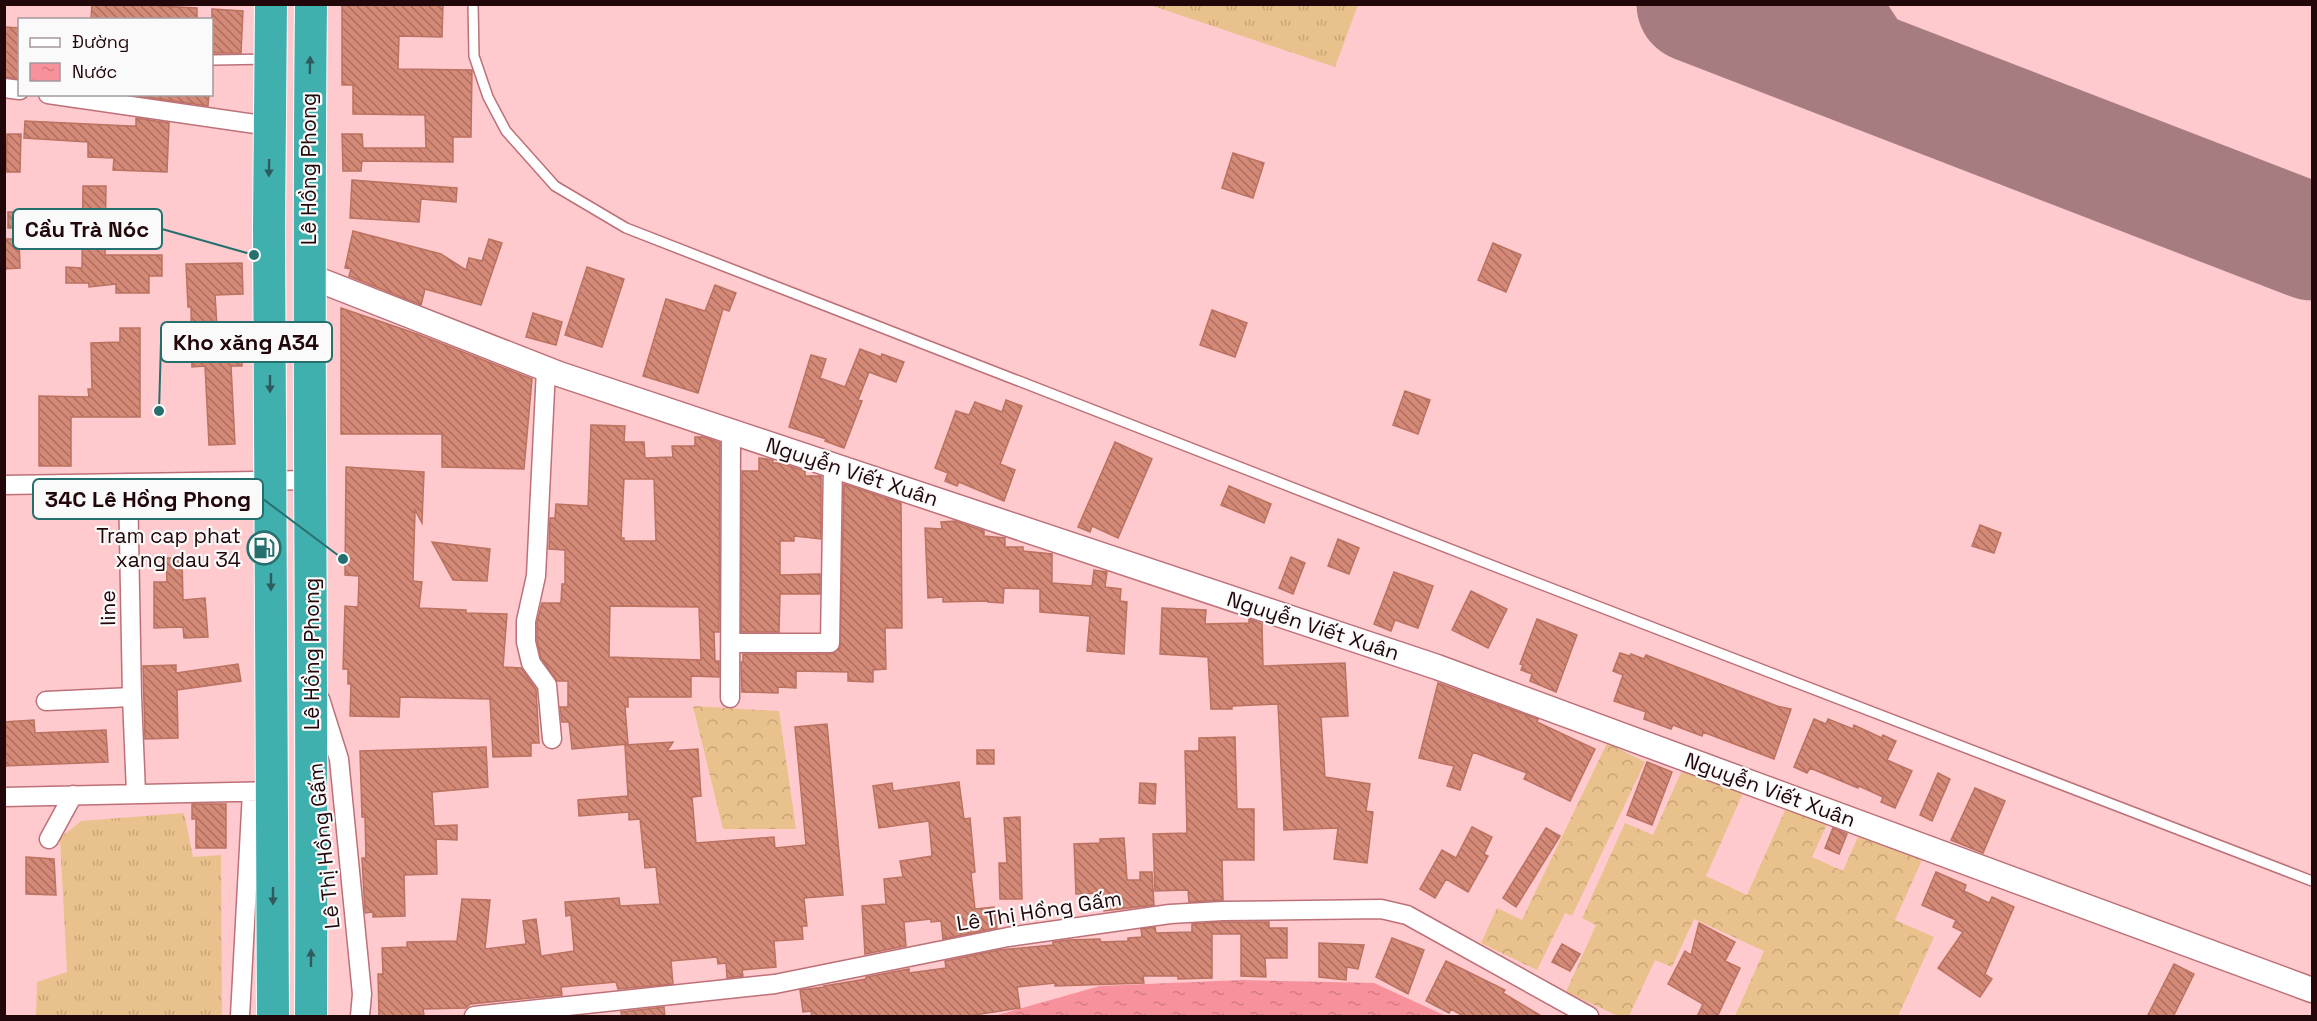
<svg xmlns="http://www.w3.org/2000/svg" width="2317" height="1021" font-family="'Space Grotesk',sans-serif">
  <style>
    .grass { fill: url(#grass-tufts) }
    .forest { fill: url(#forest-crowns) }
    .water { fill: url(#water-ripples) }
    .lines { fill: none; stroke-linecap: round; stroke-linejoin: round }
    .taxiway { stroke: #a67c80; stroke-width: 46 }
    .runway { stroke: #a67c80; stroke-width: 117 }
    .building { fill: url(#building-back-hatch); stroke: #bb7260; stroke-width: 1.5; fill-rule: evenodd }
    .service-casing { stroke: #bd7077; stroke-width: 12 }
    .minor-casing { stroke: #bd7077; stroke-width: 21 }
    .tertiary-casing { stroke: #bd7077; stroke-width: 27 }
    .trunk-casing { stroke: #fff; stroke-width: 34 }
    .service { stroke: #fff; stroke-width: 9 }
    .minor { stroke: #fff; stroke-width: 18 }
    .tertiary { stroke: #fff; stroke-width: 24 }
    .trunk { stroke: #40b0af; stroke-width: 32 }
    .oneway { fill: #305b5c }
    .labels { text-anchor: middle; stroke-width: 4.5; stroke-linejoin: round; paint-order: stroke }
    .street-label { font-size: 21px; fill: #21060a; stroke: #fafafa }
    .poi-label { font-size: 21px; fill: #21060a; stroke: #fafafa; text-anchor: end }
    .leader { fill: none; stroke: #25706f; stroke-width: 2 }
    .callout-dot { fill: #25706f; stroke: #fafafa; stroke-width: 2 }
    .callout { fill: #fafafa; stroke: #25706f; stroke-width: 2 }
    .callout-label { font-size: 22px; text-anchor: middle; font-weight: bold; fill: #21060a }
  </style>
  <defs>
    <pattern id="grass-tufts" width="24" height="20" patternUnits="userSpaceOnUse" patternTransform="scale(1.5)"><rect width="24" height="20" fill="#e9c18c"/><path d="M3 7l-1-3M5 7V3M7 7l1-3M15 17l-1-3M17 17v-4M19 17l1-3" fill="none" stroke="#c8a477"/></pattern>
    <pattern id="forest-crowns" width="20" height="18" patternUnits="userSpaceOnUse" patternTransform="scale(1.5)"><rect width="20" height="18" fill="#e9c18c"/><path d="M2 6a3 3 0 1 1 6 0M12 15a3 3 0 1 1 6 0" fill="none" stroke="#c8a477"/></pattern>
    <pattern id="water-ripples" width="26" height="14" patternUnits="userSpaceOnUse" patternTransform="scale(1.5)"><rect width="26" height="14" fill="#f7919b"/><path d="M2 4q2-2 4 0t4 0M15 11q2-2 4 0t4 0" fill="none" stroke="#d37c84"/></pattern>
    <pattern id="building-back-hatch" width="6" height="6" patternUnits="userSpaceOnUse" patternTransform="scale(1.5)"><rect width="6" height="6" fill="#d58977"/><path d="M-1 5l2 2M0 0l6 6M5-1l2 2" fill="none" stroke="#ac6e60"/></pattern>
  </defs>
  <rect width="100%" height="100%" fill="#fecace"/>
  <!-- grass -->
  <path class="grass" d="M1150 5 1358 4V5L1335 67Z
    M184 813 193 857 221 855 222 1016H36L37 982 67 972 60 838 81 821Z"/>
  <!-- forest -->
  <path class="forest" d="M693 706 779 711 796 829H723Z
    M1607 743 1645 762 1572 916 1565 913 1537 970 1481 943 1497 908 1522 920Z
    M1684 766 1743 793 1706 876 1747 895 1787 806 1827 824 1812 857 1843 871 1860 832 1922 860 1895 920 1934 937 1898 1016H1735L1764 951 1694 919 1672 967 1655 960 1629 1016H1618L1566 992 1596 925 1582 918 1625 823 1653 835Z"/>
  <!-- water -->
  <path class="water" d="M1242 980 1374 983 1446 1016H994L1100 986Z"/>
  <g class="lines">
    <!-- taxiway -->
    <path class="taxiway" d="M1860 4 1903 70 1923 87 1964 108"/>
    <!-- runway -->
    <path class="runway" d="M1695 4 2312 242"/>
  </g>
  <!-- building -->
  <path class="building" d="M92 4H159V6L197 8V20H91Z
    M342 4H443L442 37 399 36 398 69 472 70 471 137H453V162L362 161 361 171H343L342 134H362L363 148H426L425 115 353 114V85H342Z
    M212 9 243 11 241 53H212Z
    M4 27 20 28V79L4 77Z
    M138 94H209L208 106 138 96Z
    M136 118 169 123 167 172 113 170 114 158 88 157V142L24 138 25 121 130 126H136Z
    M7 134H21L20 172H6Z
    M1233 153 1264 163 1253 198 1222 188Z
    M352 180 457 188 456 202 421 199 419 222 350 218Z
    M83 186H106L105 255H162V276H149V293H116V284L89 287V283H66V267L82 268Z
    M8 212H21V228H8Z
    M353 231 441 254 466 270 469 258 482 261 489 239 502 243 481 305 425 289 421 305 349 276 351 269 345 268Z
    M4 239H19L20 268 4 269Z
    M1493 243 1521 255 1506 292 1478 280Z
    M242 263 243 294 215 295 217 326H241L242 366H231L235 444 209 445 205 366 192 367 191 307H188L186 264Z
    M587 267 624 279 602 347 565 335Z
    M715 285 736 293 729 311 723 309 698 393 643 376 666 299 705 311Z
    M341 308 417 334 532 379 524 469 442 467V434H341Z
    M1212 310 1247 323 1235 357 1200 345Z
    M533 313 562 322 556 345 526 337Z
    M120 328H140V417H71V466H39V396L89 397 88 389H92L91 343 120 342Z
    M860 349 881 357 882 354 904 362 896 382 869 372 858 400 862 401 844 448 825 441 826 439 789 427 811 355 826 359 820 378 845 387Z
    M1405 391 1430 400 1418 434 1393 425Z
    M1006 400 1022 406 1000 464 1015 470 1004 501 959 482 957 486 945 481 948 473 935 468 956 411 969 415 975 402 1002 412Z
    M591 425 625 426 624 442H644L645 458 673 457 672 446H695V437H704L720 443 719 632H714L715 661H719V677L691 676V697H628V707H625L628 744 572 749 569 722H562L560 707H568V681H557L541 658 537 641V622L542 603H561L562 584H565V550L549 549 550 518H555L556 504 588 506ZM624 479H654L656 541H624V538H621ZM610 606 699 607 701 660 609 657Z
    M1115 442 1152 459 1118 538 1092 526 1090 532 1078 527Z
    M759 458 767 459 773 460V463H780L805 471V476H821V539L794 536V541H780V575L820 574V594H780L779 632H741L742 471H759Z
    M346 467 424 472 422 523 415 510 413 581 422 582 419 608 466 610V613L507 614 503 667 521 668 536 689 539 743H531V756L493 757 490 699 400 697 399 717 350 716 351 684H348V669H343L345 606 358 607 359 576 345 575Z
    M844 484 901 503 902 628H885L886 669 873 670V682L848 681V672L796 671V688L778 687V693L742 692 741 662H743V654H830L840 648Z
    M1229 486 1271 504 1264 523 1221 505Z
    M955 521 984 531V536L1005 538V547H1023V551L1052 554V583L1092 586 1094 570 1107 572 1105 587 1121 589 1120 601 1127 602 1124 654 1087 651 1090 616 1040 612V589L1004 588 1003 603 988 602V601L943 602V597L928 598 925 528 942 529 941 522Z
    M1980 525 2001 533 1994 553 1972 546Z
    M1338 539 1359 548 1349 574 1328 566Z
    M432 542 490 549 487 581 453 580Z
    M1291 557 1305 563 1293 594 1279 588Z
    M166 558H182L183 600 205 598 208 637 184 638 183 627 154 628V582H167Z
    M1394 572 1433 586 1418 628 1395 620 1391 631 1374 624Z
    M1471 591 1507 609 1488 648 1452 630Z
    M1162 608 1206 610 1205 624 1249 623V619L1262 624 1263 666 1345 663 1348 716 1321 717 1325 777 1370 784 1366 811 1373 812 1367 863 1334 859 1338 828 1284 830 1278 704 1232 706V709H1211L1208 657 1160 654Z
    M1537 619 1577 635 1556 692 1530 681 1532 674 1521 670 1523 665 1520 664Z
    M1620 653 1630 656 1631 654 1644 659 1646 655 1777 706 1791 709 1774 759 1703 732 1702 736 1673 725 1671 729 1644 719 1646 712 1614 701 1623 675 1613 671Z
    M238 664 241 681 177 690 178 738 145 739 143 666 176 665V673Z
    M1438 683 1538 719 1537 722 1595 749 1570 801 1524 779 1527 773 1473 752 1460 790 1447 786 1454 766 1419 758Z
    M1814 719 1826 724 1828 719 1853 729 1854 725 1882 738 1883 735 1896 741 1887 760 1912 771 1895 808 1881 802 1883 797 1859 786 1858 788 1810 768 1807 773 1794 767Z
    M34 720 35 733 106 730 108 762 4 766V722Z
    M827 724 843 895 804 898 807 926H802L803 939 774 941 776 967 742 970 743 976 727 978 726 963 718 964 717 957 671 961 673 984 618 989 616 982 561 987 562 995 470 1004 466 1008 423 1009 424 1015 379 1017 378 974H383L382 948 407 947V942L457 941 462 899 490 900 485 949 526 944 523 921 536 919 541 956 574 951 571 915 566 916 565 902 619 898 620 906 660 904 656 867 645 868 640 819 629 820V812L579 816 578 800 628 796 625 745 673 742 667 751 698 749 701 796 692 797 696 843 774 837 775 848 806 845 795 727Z
    M1235 737 1237 809H1254V860H1222L1223 900 1189 902 1188 890 1155 891 1153 834 1187 833 1185 751H1199V738Z
    M486 747 488 787 432 792 434 826 457 825V840L436 839 437 874 404 875 405 916 373 917V912L365 913 362 858H366L365 817H362L360 751Z
    M977 750H994V764H977Z
    M1647 762 1672 772 1652 825 1627 815Z
    M1938 773 1950 779 1932 821 1920 815Z
    M959 782 964 819 970 818 975 872 971 873 975 909 994 907 997 928 943 939 941 921 931 922V919L904 922 906 946 865 954 862 906 886 904 884 879 903 877 900 861 932 856 929 821 879 828 873 786 892 783 893 791Z
    M1140 783 1156 784 1155 804 1139 803Z
    M1975 788 2005 801 1983 853 1951 840Z
    M192 804H226V848H196V819H192Z
    M1020 817 1022 899H1000L999 863H1007L1004 818Z
    M1472 827 1492 837 1484 854 1488 856 1468 892 1446 879 1435 898 1420 889 1442 850 1456 858Z
    M1546 828 1560 836 1516 907 1503 898Z
    M1833 828 1847 834 1839 854 1825 848Z
    M1124 838 1127 880H1140V872H1152L1154 905 1104 911 1103 893 1076 894 1074 844 1100 843V839Z
    M26 857 54 859 56 895 26 894Z
    M1936 872 1966 885 1964 891 1989 903 1992 897 2014 907 1985 974 1992 979 1980 997 1938 968 1963 932 1953 927 1956 920 1922 905Z
    M1223 922H1269V928H1287V958H1265L1266 977 1241 976V934H1212V978L1178 979V976H1143L1144 983 1055 986V983L1017 987 1020 1008 962 1017H812L811 1011 803 1012 800 990 825 987 824 986 866 979V977L909 969V973L946 968 945 961 999 950 1053 945V942L1068 940 1100 939 1101 942 1128 941V938L1142 937 1141 929 1155 927 1156 933 1192 932V924Z
    M1699 923 1735 942 1725 961 1740 968 1717 1017H1697L1703 1004 1668 984 1685 951 1691 955Z
    M1392 938 1424 950 1408 994 1376 977Z
    M1319 943 1364 945 1358 969 1347 967 1346 980 1319 977Z
    M1562 944 1580 954 1570 971 1552 962Z
    M1446 961 1505 990 1503 993 1543 1017H1465L1451 1009 1449 1013 1426 1001Z
    M2174 964 2194 974 2173 1017H2147Z
    M664 1007 665 1017H622L621 1012Z"/>
  <g class="lines">
    <!-- service casing -->
    <g class="service-casing">
      <path id="service" d="M473 4 474 56 488 97 506 131 555 186 626 228 1527 579 2312 881
        M212 60 265 59"/>
    </g>
    <!-- minor casing -->
    <g class="minor-casing">
      <path id="minor" d="M4 88 20 90
        M48 94 269 126
        M546 369 536 576 526 621V642L531 663 547 685 552 739
        M128 483 132 697
        M4 485 310 480
        M731 643H830L833 465
        M730 698 731 431
        M320 699 339 759 362 994 360 1016
        M46 701 132 697 136 793
        M4 797 273 791
        M49 839 73 795
        M240 1016 252 792
        M474 1016 775 984 1008 937 1170 914 1223 911 1381 909 1407 915 1589 1016"/>
    </g>
    <!-- tertiary casing -->
    <g class="tertiary-casing">
      <path id="tertiary" d="M309 276 559 374 1437 667 2312 990"/>
    </g>
    <!-- trunk casing -->
    <g class="trunk-casing">
      <path id="trunk" d="M271 4 269 226 273 1016
        M311 4C307 342 313 679 311 1016"/>
    </g>
    <!-- service -->
    <use href="#service" class="service"/>
    <!-- minor -->
    <use href="#minor" class="minor"/>
    <!-- tertiary -->
    <use href="#tertiary" class="tertiary"/>
    <!-- trunk -->
    <use href="#trunk" class="trunk"/>
  </g>
  <!-- one-way arrows -->
  <defs><path id="oneway-solid" d="M-6-.8H1V-3.2L6.5 0L1 3.2V.8H-6Z" transform="scale(1.5)"/></defs>
  <g class="oneway">
    <use href="#oneway-solid" transform="translate(310 65) rotate(-89)"/>
    <use href="#oneway-solid" transform="translate(269 168) rotate(91)"/>
    <use href="#oneway-solid" transform="translate(270 384) rotate(90)"/>
    <use href="#oneway-solid" transform="translate(271 582) rotate(90)"/>
    <use href="#oneway-solid" transform="translate(273 896) rotate(90)"/>
    <use href="#oneway-solid" transform="translate(311 958) rotate(-90)"/>
  </g>
  <!-- icons -->
  <defs>
    <g id="fuel-ring" transform="scale(1.725)"><circle r="9.5" fill="#fafafa" stroke="#25706f" stroke-width="1.5"/><path d="M-5.5-6h7V0h2V4h1.3V-2.5L3-4.5l.8-.8L6-3V5H2.5V1h-1V6h-7ZM-4.2-4.7v3.2H.2V-4.7Z" fill="#25706f"/></g>
  </defs>
  <g fill-rule="evenodd">
    <use href="#fuel-ring" x="264" y="548"/>
  </g>
  <g class="labels">
    <!-- street labels -->
    <g class="street-label">
      <text transform="translate(309 169) rotate(-90)" y="7">Lê Hồng Phong</text>
      <text transform="translate(852 472) rotate(18)" y="7">Nguyễn Viết Xuân</text>
      <text transform="translate(108 608) rotate(-91)" y="7">line</text>
      <text transform="translate(1313 626) rotate(18)" y="7">Nguyễn Viết Xuân</text>
      <text transform="translate(312 654) rotate(-90)" y="7">Lê Hồng Phong</text>
      <text transform="translate(1770 790) rotate(20)" y="7">Nguyễn Viết Xuân</text>
      <text transform="translate(324 846) rotate(-96)" y="7">Lê Thị Hồng Gấm</text>
      <text transform="translate(1039 911) rotate(-9)" y="7">Lê Thị Hồng Gấm</text>
    </g>
    <!-- poi labels -->
    <g class="poi-label">
      <text x="241" y="543">Tram cap phat<tspan x="241" dy="24">xang dau 34</tspan></text>
    </g>
  </g>
  <!-- callouts -->
  <path class="leader" d="M254 255L162 229M159 411L161 342M343 559L263 499"/>
  <g class="callout-dot">
    <circle cx="254" cy="255" r="6"/>
    <circle cx="159" cy="411" r="6"/>
    <circle cx="343" cy="559" r="6"/>
  </g>
  <g class="callout">
    <rect x="13" y="209" width="149" height="40" rx="6"/>
    <rect x="161" y="322" width="171" height="40" rx="6"/>
    <rect x="33" y="479" width="230" height="40" rx="6"/>
  </g>
  <g class="callout-label">
    <text x="87" y="237">Cầu Trà Nóc</text>
    <text x="246" y="350">Kho xăng A34</text>
    <text x="148" y="507">34C Lê Hồng Phong</text>
  </g>
  <!-- border -->
  <rect width="2317" height="1021" fill="none" stroke="#21060a" stroke-width="12"/>
  <!-- legend -->
  <rect x="18" y="18" width="195" height="78" fill="#fafafa" stroke="#a3989a" stroke-width="1.5"/>
  <rect x="30" y="38" width="30" height="9" fill="#ffffff" stroke="#a3989a" stroke-width="1.5"/>
  <text x="72" y="48" font-size="18" fill="#21060a">Đường</text>
  <rect x="30" y="63" width="30" height="18" fill="url(#water-ripples)" stroke="#a3989a" stroke-width="1.5"/>
  <text x="72" y="78" font-size="18" fill="#21060a">Nước</text>
</svg>
